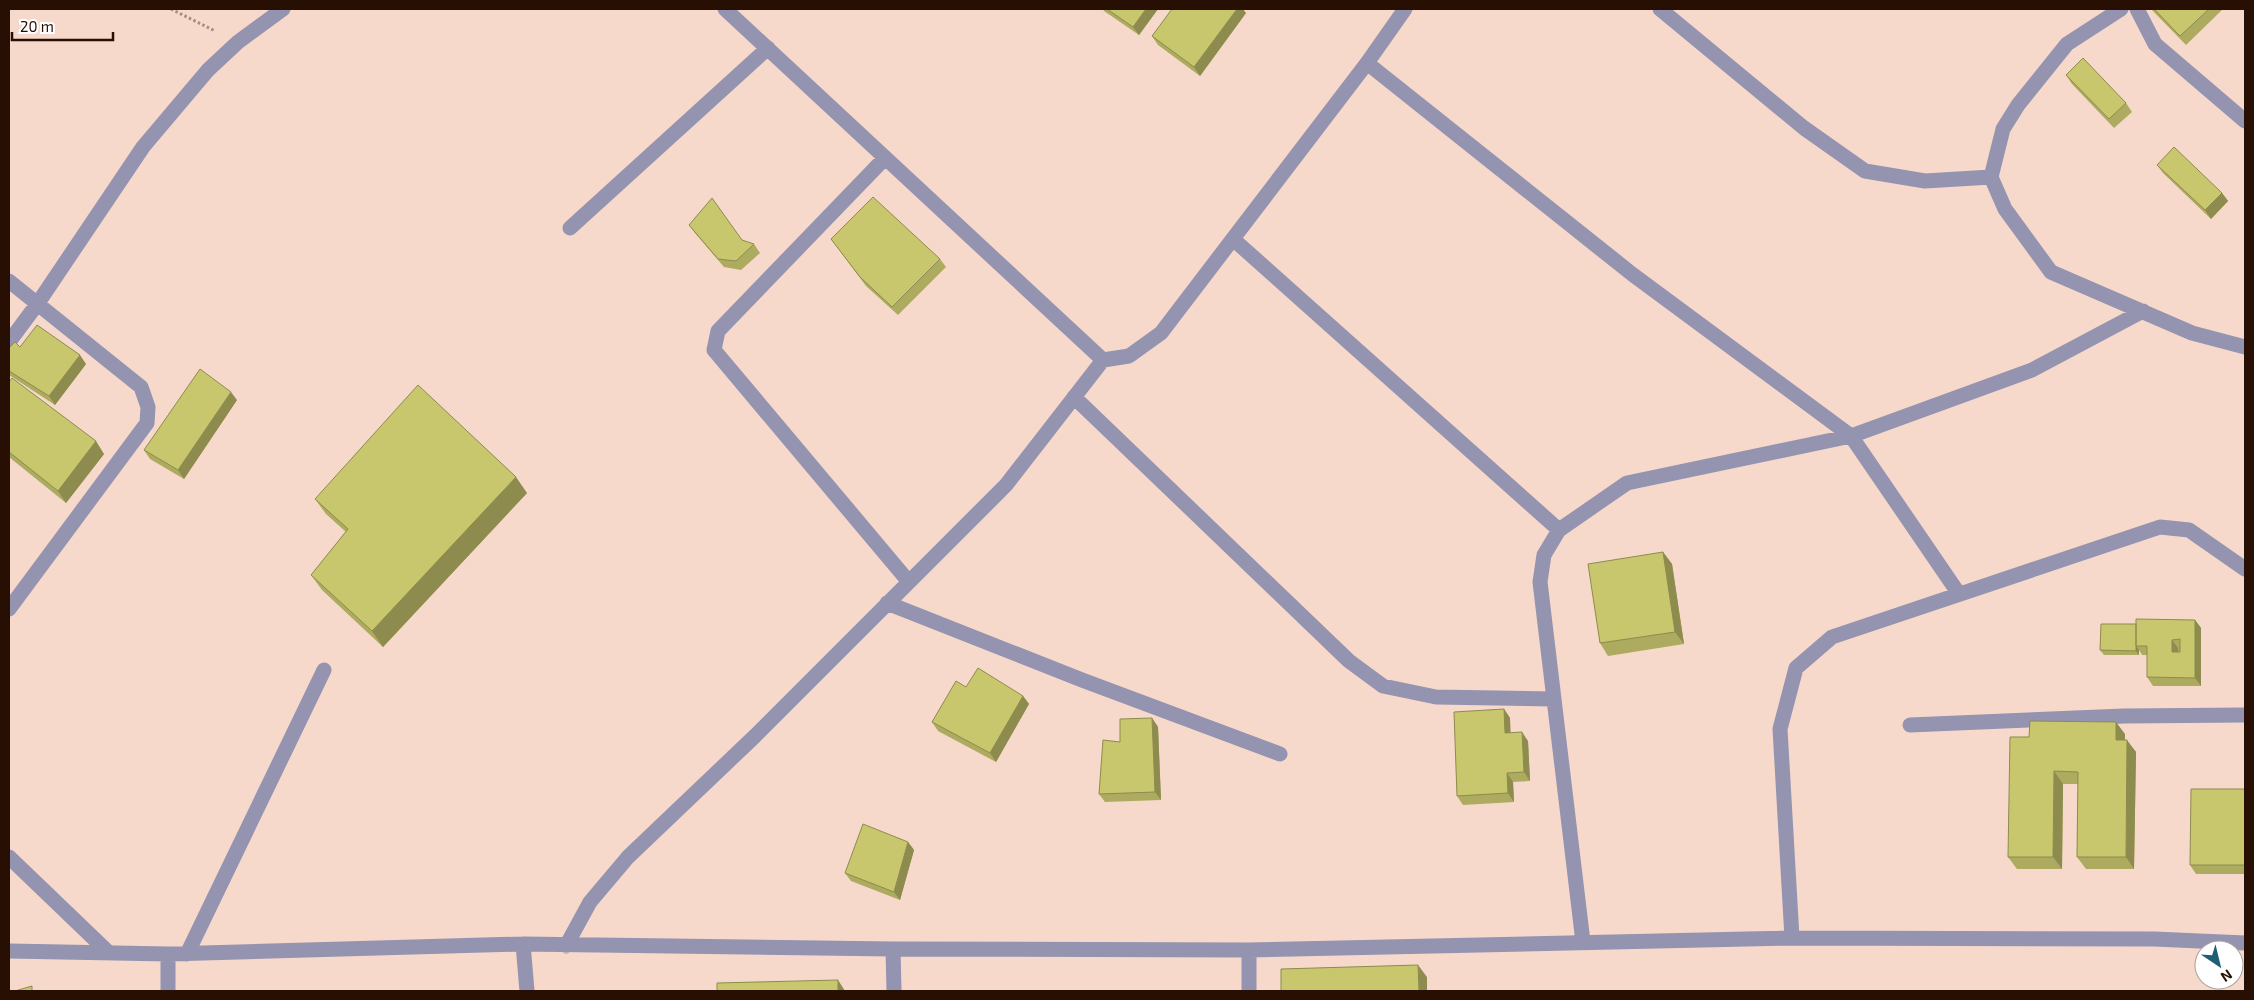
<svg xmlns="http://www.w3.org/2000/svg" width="2254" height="1000" font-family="'Exo 2',sans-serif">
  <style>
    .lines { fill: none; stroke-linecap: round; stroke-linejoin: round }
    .path { stroke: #a78c7f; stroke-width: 3; stroke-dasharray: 2.5 2.5; stroke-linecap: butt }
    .street { stroke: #9493b0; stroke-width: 15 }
    .wall { fill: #adab5f }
    .shaded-wall { fill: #8d8b4d }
    .building { fill: #c9c76e; stroke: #8d8b4d; fill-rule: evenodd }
  </style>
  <rect width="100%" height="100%" fill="#f6d9cb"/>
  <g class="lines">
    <!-- path -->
    <path class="path" d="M171 9 215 31"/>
    <!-- street -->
    <path class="street" d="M725 9 1103 360
      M1660 9 1804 128 1865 171 1925 181 1991 177
      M2121 9 2067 44 2018 105 2003 129 1991 177 2005 209 2051 272 2192 333 2245 347
      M2137 9 2155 44 2245 121
      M1367 63 1632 274 1851 436 1959 594
      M885 158 718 331 714 350 909 582
      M570 228 768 48
      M1233 239 1559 530
      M9 281 141 387 148 407 147 423 9 609
      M9 342 38 303 143 147 208 70 238 42 283 9
      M1074 397 1349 661 1383 686 1436 697 1554 699
      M887 603 1082 680 1280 754
      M1910 725 2124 716 2245 715
      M9 857 109 953
      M1792 938 1780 729 1796 668 1832 637 2160 527 2189 530 2245 569
      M1583 942 1540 582 1544 555 1559 530 1627 483 1851 436 2032 370 2143 311
      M523 944 527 991
      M566 946 590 902 628 857 755 736 1006 485 1103 360 1129 356 1161 333 1367 63 1405 9
      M893 949 894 991
      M1249 950V991
      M9 951 168 954 523 944 893 949 1249 950 1792 938 2154 939 2245 943
      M187 954 324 670
      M168 991V954"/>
  </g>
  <!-- wall -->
  <path class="wall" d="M1103 9H1158L1139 35 1104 11Z
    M2151 9H2223L2186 45Z
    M1246 13 1200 76 1158 45 1152 36Z
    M2066 75 2126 103 2132 112 2114 128 2072 84Z
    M2157 165 2222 193 2228 201 2211 219 2163 173Z
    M689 225 742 240 754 244 760 253 741 270 724 267 695 233Z
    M831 239 940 259 946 267 898 315 866 286Z
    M20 347 86 364 55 405 9 375V348Z
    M9 382 104 454 66 503 9 457Z
    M237 400 184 479 150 459 144 450Z
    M527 493 383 647 322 590 311 575 346 532 326 514 315 499Z
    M1663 552 1672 564 1684 644 1608 656 1600 643Z
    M2195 620 2201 628V686H2153L2147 677V655H2142L2139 650V655H2104L2100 650 2136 624Z
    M966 687 1023 696 1029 704 996 762 938 731 932 722Z
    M1504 709 1510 718V733L1528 741 1530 781 1513 782 1514 802 1463 805 1457 796Z
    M1152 718 1158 727 1161 800 1105 802 1099 794Z
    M2125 734V740L2136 752 2134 869H2086L2077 857 2078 784H2063L2062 869H2017L2008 857 2029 737Z
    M2245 789V874H2196L2190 865Z
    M908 842 914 850 900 900 851 881 845 873Z"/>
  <!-- shaded-wall -->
  <path class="shaded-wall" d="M1146 9H1158L1139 35 1133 27Z
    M1237 9H1243L1246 13 1200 76 1194 67Z
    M2222 193 2228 201 2211 219 2205 210Z
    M80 355 86 364 55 405 49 396Z
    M231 392 237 400 184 479 178 470Z
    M96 441 104 454 66 503 58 491Z
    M516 477 527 493 383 647 372 631Z
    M1663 552 1672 564 1684 644 1675 632Z
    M2195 620 2201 628V686L2195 678Z
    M2136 624V646L2139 650V655L2136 651Z
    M2172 640 2178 648V661L2172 652Z
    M1023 696 1029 704 996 762 990 753Z
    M1504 709 1510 718 1511 742 1505 733Z
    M1152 718 1158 727 1161 800 1155 792Z
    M2116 722 2125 734V752L2116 740Z
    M1522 732 1528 741 1530 781 1524 772Z
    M2127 740 2136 752 2134 869 2126 857Z
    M2054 771 2063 784 2062 869 2053 857Z
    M1507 773 1513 782 1514 802 1508 793Z
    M908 842 914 850 900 900 894 892Z
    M1418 965 1427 977V991H1419Z
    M838 980 845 991H838Z"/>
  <!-- building -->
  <path class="building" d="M1107 9H1146L1133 27Z
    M1172 9H1237L1194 67 1152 36Z
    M2154 9H2209L2180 36Z
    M2083 58 2126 103 2109 119 2066 75Z
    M2174 147 2222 193 2205 210 2157 165Z
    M873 197 940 259 892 307 860 277 831 239Z
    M712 198 742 240 754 244 736 261 718 259 689 225Z
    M37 325 80 355 49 396 9 371V348L15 342 20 347Z
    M200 369 231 392 178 470 144 450Z
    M12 378 96 441 58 491 9 452V382Z
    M418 385 516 477 372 631 311 575 348 529 315 499Z
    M1663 552 1675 632 1600 643 1588 564Z
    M2136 619 2195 620V678L2147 677V646H2136ZM2180 639V652H2172V640Z
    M2101 624H2136V651L2100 650Z
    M978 668 1023 696 990 753 932 722 956 681 966 687Z
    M1504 709 1505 733 1522 732 1524 772 1507 773 1508 793 1457 796 1454 712Z
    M1152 718 1155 792 1099 794 1103 740 1120 742V719Z
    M2030 721 2116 722V740H2127L2126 857H2077L2078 772 2054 771 2053 857H2008L2010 737H2029Z
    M2191 789H2245V865H2190Z
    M863 824 908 842 894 892 845 873Z
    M1418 965 1419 991H1281V969Z
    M838 980V991H717V983Z
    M32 986V991H15Z"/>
  <!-- border -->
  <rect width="2254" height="1000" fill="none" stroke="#270f03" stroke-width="20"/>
  <!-- north arrow -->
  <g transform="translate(2219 965) rotate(145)"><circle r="24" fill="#ffffff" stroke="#a99f9a"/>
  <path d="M0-4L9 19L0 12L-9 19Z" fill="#215e75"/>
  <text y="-8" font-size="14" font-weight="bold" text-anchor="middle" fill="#270f03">N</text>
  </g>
  <!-- scale -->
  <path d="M12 32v8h101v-8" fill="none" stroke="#270f03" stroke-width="2.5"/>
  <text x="20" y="32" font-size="15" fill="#270f03" stroke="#ffffff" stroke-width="4" paint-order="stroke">20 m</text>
</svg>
